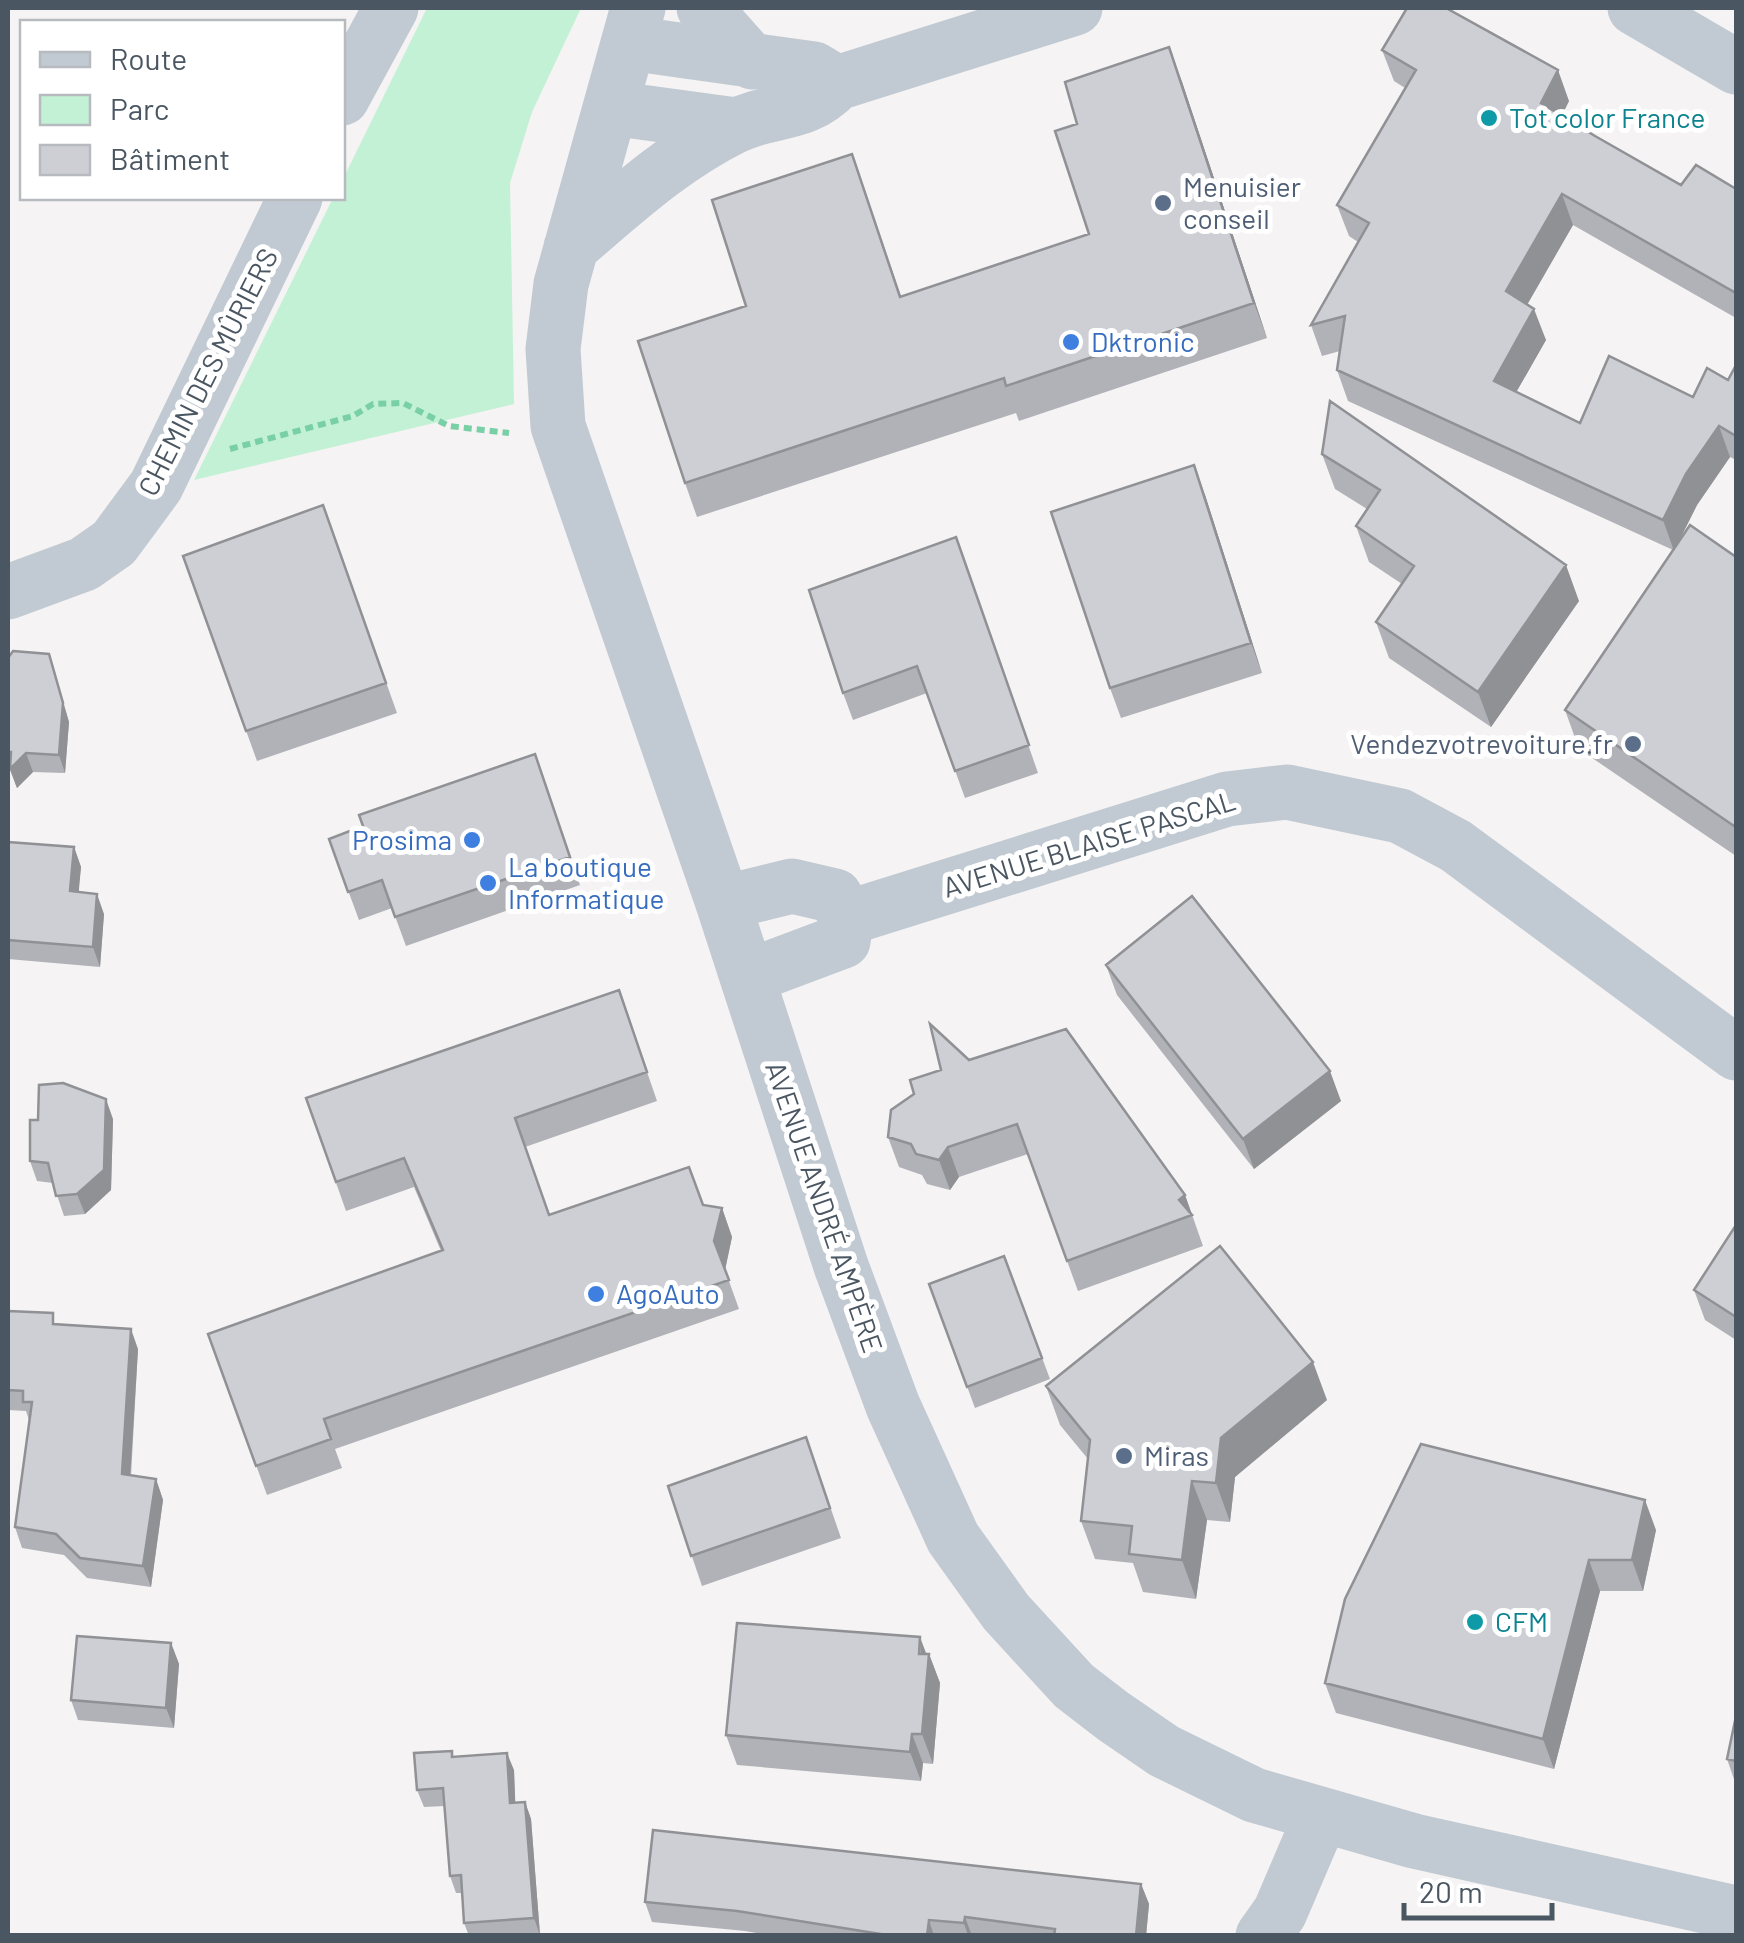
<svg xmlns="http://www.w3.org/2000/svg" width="1744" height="1943" font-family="Barlow,sans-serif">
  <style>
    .green { fill: #c3f1d5 }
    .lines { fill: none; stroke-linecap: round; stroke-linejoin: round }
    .path { stroke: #7ad0a6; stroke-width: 6; stroke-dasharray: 8 5; stroke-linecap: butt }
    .minor { stroke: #c1cad2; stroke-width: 55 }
    .wall { fill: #b0b2b7 }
    .shaded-wall { fill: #909195 }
    .building { fill: #cdcfd5; stroke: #909195; stroke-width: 2.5 }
    .culture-dot { fill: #0f9aa8; stroke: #fff; stroke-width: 4 }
    .service-dot { fill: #5c6f8a; stroke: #fff; stroke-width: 4 }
    .shop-dot { fill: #3f7fe0; stroke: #fff; stroke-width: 4 }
    .labels { text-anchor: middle; stroke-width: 10; stroke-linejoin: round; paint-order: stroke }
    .culture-label { font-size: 28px; fill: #0d838f; stroke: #fff; text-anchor: start }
    .service-label { font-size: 28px; fill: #4e5e75; stroke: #fff; text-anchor: start }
    .shop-label { font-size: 28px; fill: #366cbe; stroke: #fff; text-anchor: start }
    .street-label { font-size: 28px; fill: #4a5661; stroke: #fff }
  </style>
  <rect width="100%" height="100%" fill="#f5f3f3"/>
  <!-- green -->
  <path class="green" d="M427 8H581L532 112 510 183 514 404 194 480 333 198H342L343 179Z"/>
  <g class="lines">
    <!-- path -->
    <path class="path" d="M230 449 353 416 373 404 403 403 449 426 509 433"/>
    <!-- minor -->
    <path class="minor" d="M638 8 561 284 553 349 558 426 723 903 841 1266 893 1406 953 1538 1006 1612 1074 1686 1113 1716 1164 1751 1254 1795 1414 1841 1736 1913
      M704 8 752 62
      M1635 8 1736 67
      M629 43 814 69 837 83
      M342 98 391 8
      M611 108 736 125
      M571 247C623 203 672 157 733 127 773 107 802 119 837 83L1075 8
      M8 592 84 564 114 543 156 486 295 198
      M723 903 792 886 835 896 847 918 843 941 747 977
      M847 918 1227 799 1287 792 1400 816 1456 846 1736 1053
      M1263 1936 1280 1912 1321 1816"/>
  </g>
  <!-- wall -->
  <path class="wall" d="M1382 50 1569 101 1562 116 1681 185 1736 189V318L1573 225 1527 305 1546 340 1516 392 1580 423 1693 397 1728 380 1736 365V460L1730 457 1697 505 1678 543 1736 557V856L1579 749 1565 710 1673 550 1348 401 1337 370 1340 351 1322 356 1311 325 1358 242 1349 236 1337 205 1405 88 1394 81Z
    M1182 82 1267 338 1019 421 1016 413 697 517 685 483 746 306 864 188 901 296 1089 234 1077 124Z
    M1322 454 1579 601 1491 727 1389 658 1376 622 1402 584 1369 562 1356 526 1367 509 1335 489Z
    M1205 495 1262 673 1121 718 1110 688Z
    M323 505 397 713 257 761 183 556Z
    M956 537 1038 773 965 798 927 693 853 720 843 693Z
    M49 654 69 722 65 773 33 772 17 788 10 770H8V658Z
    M535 754 580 885 406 946 392 908 359 920 329 839 363 826Z
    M8 842 74 847 81 867 78 892 104 914 100 967 8 959Z
    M1106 965 1341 1101 1254 1169 1117 995Z
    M619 990 657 1101 525 1147 549 1215 703 1205 722 1208 732 1237 725 1270 739 1309 335 1449 342 1468 267 1495 208 1334 441 1251 414 1187 346 1211 306 1098Z
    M969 1060 1185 1195 1203 1246 1078 1291 1028 1154 959 1177 950 1190 927 1184 922 1175 899 1167 888 1137 914 1094Z
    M113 1119 111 1190 85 1214 64 1216 53 1183 37 1181 30 1161Z
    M1736 1225V1340L1705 1320 1694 1290Z
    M1004 1256 1050 1379 975 1408 929 1284Z
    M8 1311 57 1324 138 1349 131 1476 156 1479 163 1500 151 1587 87 1578 64 1555 22 1548 15 1527 29 1420 26 1411 8 1410Z
    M1046 1386 1327 1400 1235 1477 1230 1522 1207 1520 1196 1599 1143 1592 1133 1563 1095 1559 1081 1521 1088 1459 1060 1425Z
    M806 1437 841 1538 702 1586 668 1486Z
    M1656 1530 1643 1591H1600L1554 1769 1336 1713 1325 1683Z
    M171 1643 179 1664 174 1728 78 1720 71 1700Z
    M929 1654 940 1683 933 1764 923 1763 921 1781 737 1765 726 1735Z
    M1736 1716V1785L1727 1759Z
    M454 1757 514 1770 515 1803 525 1802 531 1819 540 1935 469 1936 464 1923 462 1893H456L450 1876 444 1806 424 1807 417 1790Z
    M1141 1884 1149 1904 1146 1936H774L745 1931 652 1922 645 1902Z"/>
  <!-- shaded-wall -->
  <path class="shaded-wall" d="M1169 47 1182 82 1267 338 1254 303Z
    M1558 70 1569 101 1552 134 1541 103Z
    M1562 194 1573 225 1517 322 1506 291Z
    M1534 309 1546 340 1505 412 1494 381Z
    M1719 426 1730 457 1697 505 1674 551 1663 520 1686 474Z
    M1194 465 1205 495 1262 673 1251 643Z
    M1566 565 1579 601 1491 727 1478 692Z
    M49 654 69 722 65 773 59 755Z
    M26 753 33 772 17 788 10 769Z
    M74 847 81 867 77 911 70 891Z
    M97 894 104 914 100 967 93 947Z
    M1330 1071 1341 1101 1254 1169 1243 1139Z
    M106 1099 113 1119 111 1190 85 1214 77 1194Z
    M948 1147 959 1177 950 1190 939 1160Z
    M1185 1195 1196 1226 1192 1215 1179 1200Z
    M722 1208 732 1237 725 1270 714 1241Z
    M131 1329 138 1349 129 1495 122 1474Z
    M1313 1362 1327 1400 1235 1477 1230 1522 1216 1483 1221 1438Z
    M156 1479 163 1500 151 1587 143 1566Z
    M1192 1481 1207 1520 1196 1599 1182 1560Z
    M1645 1500 1656 1530 1643 1591 1632 1560Z
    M1589 1560 1600 1591 1554 1769 1543 1739Z
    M920 1637 929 1661V1654L940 1683 933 1764 922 1734Z
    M171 1643 179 1664 174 1728 166 1708Z
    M912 1734 923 1763 921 1781 910 1752Z
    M507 1753 514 1770 516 1820 510 1803Z
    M525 1802 531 1819 540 1935 534 1918Z
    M1141 1884 1149 1904 1146 1936H1136Z
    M965 1917 972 1936H968L964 1923Z
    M929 1920 934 1936H927Z"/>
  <!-- building -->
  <path class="building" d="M1407 8H1446L1558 70 1541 103 1595 136 1681 185 1696 165 1736 189V293L1562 194 1506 291 1534 309 1494 381 1580 423 1609 356 1693 397 1707 368 1728 380 1736 365V436L1719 426 1686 474 1663 520 1337 370 1345 316 1311 325 1369 223 1337 205 1416 70 1382 50Z
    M1169 47 1254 303 1006 386 1004 378 685 483 638 341 746 306 712 200 852 154 900 297 1089 234 1055 131 1077 124 1065 82Z
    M1330 401 1566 565 1478 692 1376 622 1414 566 1356 526 1380 490 1322 454Z
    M1194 465 1251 643 1110 688 1051 512Z
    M323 505 386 683 246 731 183 556Z
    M1690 525 1736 557V822L1734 826 1565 710Z
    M956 537 1029 745 955 771 917 666 843 693 809 590Z
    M13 651 49 654 63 703 59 755 26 753 10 769 11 752H8V658Z
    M535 754 570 857 395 917 382 880 348 892 329 839 363 826 359 815Z
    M8 842 74 847 70 891 97 894 93 947 8 940Z
    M1192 896 1330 1071 1243 1139 1106 965Z
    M619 990 647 1072 515 1118 549 1215 689 1167 703 1205 722 1208 714 1241 729 1280 324 1419 331 1439 256 1466 208 1334 443 1250 404 1158 336 1182 306 1098Z
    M930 1024 969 1060 1066 1029 1185 1195 1179 1200 1192 1215 1067 1261 1017 1124 948 1147 939 1160 916 1154 911 1144 888 1137 891 1110 914 1094 910 1080 941 1070Z
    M63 1083 106 1099 104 1170 77 1194 56 1196 48 1163 30 1161V1120H38L39 1085Z
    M1736 1225V1317L1694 1290Z
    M1220 1246 1313 1362 1221 1438 1216 1483 1192 1481 1182 1560 1129 1554 1132 1526 1081 1521 1090 1440 1046 1386Z
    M1004 1256 1042 1358 967 1387 929 1284Z
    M8 1311 53 1313V1324L131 1329 122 1474 156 1479 143 1566 80 1558 56 1534 15 1527 32 1402H23V1391L8 1390Z
    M806 1437 830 1508 691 1556 668 1486Z
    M1421 1444 1645 1500 1632 1560H1589L1543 1739 1325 1683 1345 1599Z
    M737 1623 920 1637 919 1654H929L922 1734H912L910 1752 726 1735Z
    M77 1636 171 1643 166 1708 71 1700Z
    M1736 1716V1761L1727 1759Z
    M452 1751V1757L507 1753 510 1803 525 1802 534 1918 464 1923 461 1875 450 1876 443 1788 417 1790 414 1753Z
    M653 1830 1141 1884 1136 1936H1054L1055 1929 965 1917 964 1923 929 1920 927 1936H893L737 1911 645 1902Z"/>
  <!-- markers -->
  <g class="culture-dot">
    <circle cx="1489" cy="118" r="10"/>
    <circle cx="1475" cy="1622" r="10"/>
  </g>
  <g class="service-dot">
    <circle cx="1163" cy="203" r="10"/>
    <circle cx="1633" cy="744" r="10"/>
    <circle cx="1124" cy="1456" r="10"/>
  </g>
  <g class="shop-dot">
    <circle cx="1071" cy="342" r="10"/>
    <circle cx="472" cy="840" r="10"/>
    <circle cx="488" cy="883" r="10"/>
    <circle cx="596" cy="1294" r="10"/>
  </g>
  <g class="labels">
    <!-- culture labels -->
    <g class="culture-label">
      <text x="1509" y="128">Tot color France</text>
      <text x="1495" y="1632">CFM</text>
    </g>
    <!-- service labels -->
    <g class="service-label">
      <text x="1183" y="197">Menuisier<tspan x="1183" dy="32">conseil</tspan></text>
      <text x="1613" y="754" text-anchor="end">Vendezvotrevoiture.fr</text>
      <text x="1144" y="1466">Miras</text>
    </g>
    <!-- shop labels -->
    <g class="shop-label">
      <text x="1091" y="352">Dktronic</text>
      <text x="452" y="850" text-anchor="end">Prosima</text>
      <text x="508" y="877">La boutique<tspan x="508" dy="32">Informatique</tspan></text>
      <text x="616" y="1304">AgoAuto</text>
    </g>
    <!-- street labels -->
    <g class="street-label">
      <text transform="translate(208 372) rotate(-63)" y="10">CHEMIN DES MÛRIERS</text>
      <text transform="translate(1089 844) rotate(-17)" y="10">AVENUE BLAISE PASCAL</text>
      <text transform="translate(824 1207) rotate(71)" y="10">AVENUE ANDRÉ AMPÈRE</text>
    </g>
  </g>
  <!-- border -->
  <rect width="1744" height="1943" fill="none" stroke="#4a5661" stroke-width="20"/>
  <!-- legend -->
  <rect x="20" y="20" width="325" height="180" fill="#ffffff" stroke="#b7bbc0" stroke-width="2.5"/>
  <rect x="40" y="52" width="50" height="15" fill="#c1cad2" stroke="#b7bbc0" stroke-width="2.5"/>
  <text x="110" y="70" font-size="30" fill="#4a5661">Route</text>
  <rect x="40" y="95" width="50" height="30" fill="#c3f1d5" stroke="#b7bbc0" stroke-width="2.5"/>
  <text x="110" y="120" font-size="30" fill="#4a5661">Parc</text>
  <rect x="40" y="145" width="50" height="30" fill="#cdcfd5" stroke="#b7bbc0" stroke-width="2.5"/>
  <text x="110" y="170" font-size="30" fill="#4a5661">Bâtiment</text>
  <!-- scale -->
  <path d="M1404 1903v15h148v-15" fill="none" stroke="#4a5661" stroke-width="5"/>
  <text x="1419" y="1903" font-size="30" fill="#4a5661" stroke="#ffffff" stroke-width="8" paint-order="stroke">20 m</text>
</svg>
